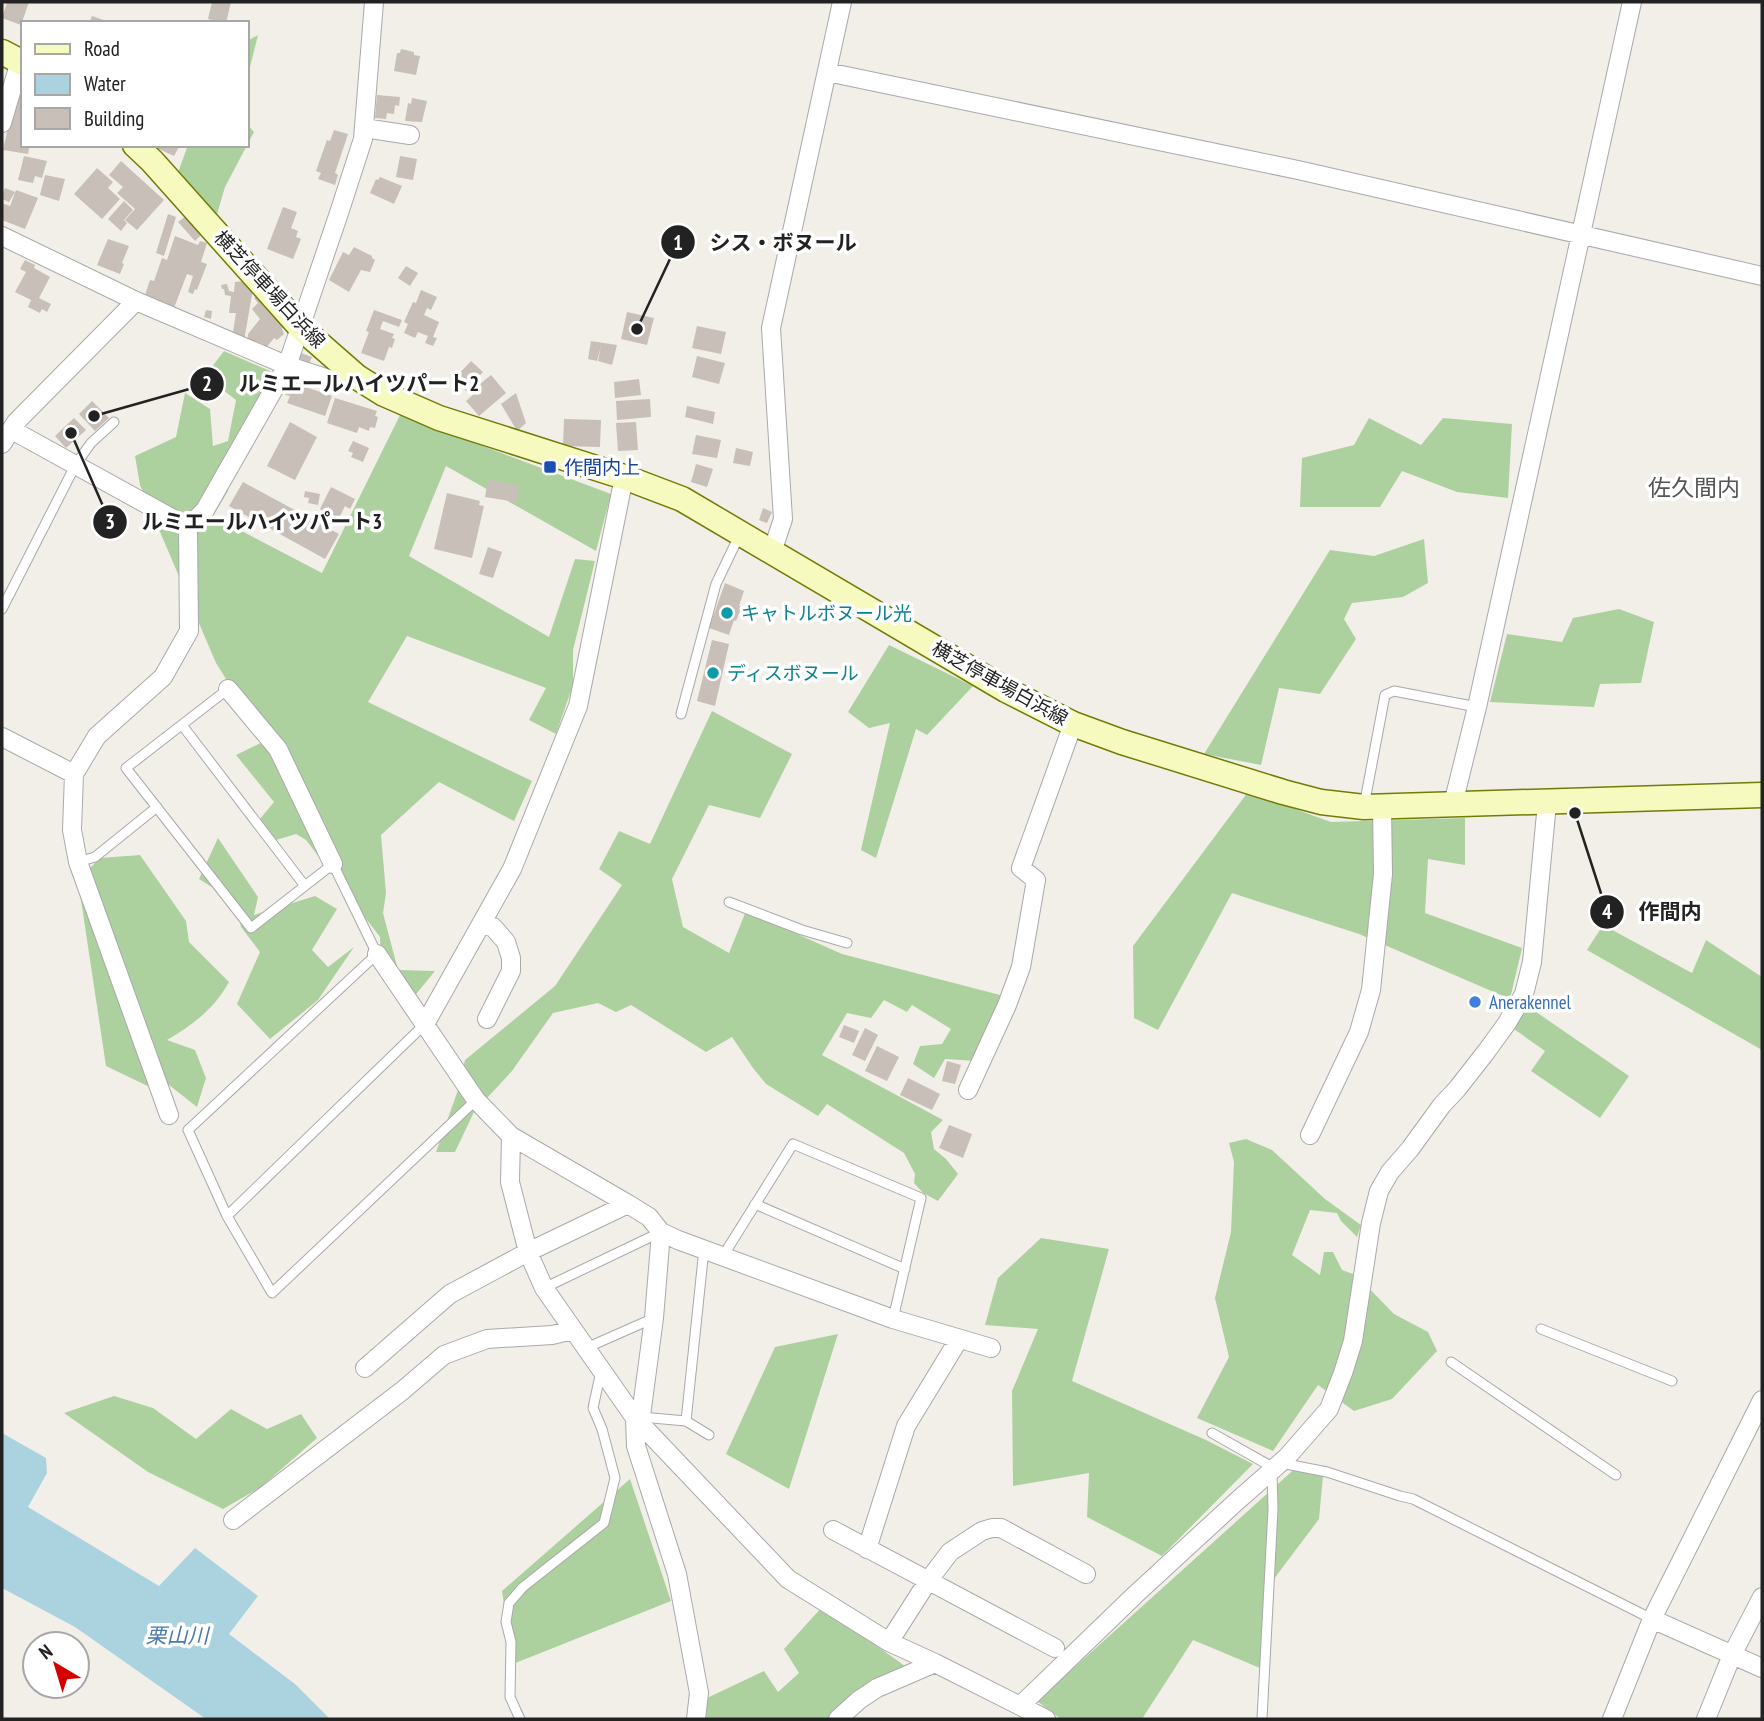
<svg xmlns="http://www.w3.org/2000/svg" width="1764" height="1721" font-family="'PT Sans Narrow','Noto Sans JP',sans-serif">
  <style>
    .forest { fill: #add19e }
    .water { fill: #aad3df }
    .building { fill: #c7bfb8 }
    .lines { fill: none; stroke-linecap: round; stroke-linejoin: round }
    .service-casing { stroke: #a9a9a9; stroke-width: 11 }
    .minor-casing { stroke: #a9a9a9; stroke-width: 20 }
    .secondary-casing { stroke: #707d05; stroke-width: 27 }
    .service { stroke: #fff; stroke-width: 9 }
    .minor { stroke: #fff; stroke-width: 18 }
    .secondary { stroke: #f7fabf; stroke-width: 24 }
    .transit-dot { fill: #1a4fb4; stroke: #fff; stroke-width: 2.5 }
    .culture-dot { fill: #0f9aa8; stroke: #fff; stroke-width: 2.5 }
    .shop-dot { fill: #3f7fe0; stroke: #fff; stroke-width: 2.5 }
    .labels { text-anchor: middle; stroke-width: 7; stroke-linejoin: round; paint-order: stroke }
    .street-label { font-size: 19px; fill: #222; stroke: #fff }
    .transit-label { font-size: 19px; fill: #164399; stroke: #fff; text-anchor: start }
    .culture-label { font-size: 19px; fill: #0d838f; stroke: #fff; text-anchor: start }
    .shop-label { font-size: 19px; fill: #366cbe; stroke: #fff; text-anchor: start }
    .water-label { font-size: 21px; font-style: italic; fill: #4a7aab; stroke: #fff }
    .quarter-label { font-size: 23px; fill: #555; stroke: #fff }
    .leader { fill: none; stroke: #222; stroke-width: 2.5 }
    .callout-dot { fill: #222; stroke: #fff; stroke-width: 2.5 }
    .mark-label { font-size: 21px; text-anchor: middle; font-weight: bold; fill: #fff }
    .callout-label { font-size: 21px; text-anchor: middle; font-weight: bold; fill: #222; stroke: #fff; stroke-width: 7; stroke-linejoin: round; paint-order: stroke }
  </style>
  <rect width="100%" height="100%" fill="#f2efe9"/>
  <!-- forest -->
  <path class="forest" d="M258 35 247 79V41Z
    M247 124 254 132 225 187 215 221 176 178 188 145H247Z
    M224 351 277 374 215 481 228 491 213 516 322 573 400 415 611 494 596 551 446 466 409 556 549 637 575 559 595 561 573 650V685L556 734 529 720 546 688 407 636 368 702 532 781 514 821 439 782 381 835 386 893 383 913 398 970 435 971 404 1009 381 977 380 937 306 840 296 834 276 840 259 820 274 802 236 755 265 741 216 663 140 485 135 456 176 437 185 393 210 409 213 446 228 441 236 400 205 376Z
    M1369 418 1421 445 1443 418 1512 424 1508 498 1457 492 1402 471 1380 507H1300L1302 458 1354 445Z
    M1424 539 1428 583 1403 597 1352 603 1344 619 1356 639 1320 694 1279 688 1261 765 1204 754 1330 550 1374 556Z
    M1619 609 1654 622 1641 683 1600 684 1594 707 1490 702 1507 634 1562 642 1573 618Z
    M889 645 973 686 927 735 916 729 876 858 861 850 890 723 869 728 848 712Z
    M712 711 792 754 760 818 709 805 672 879 683 927 729 953 746 911 842 954 1004 996 977 1061 945 1059 934 1078 913 1064 920 1046 942 1044 951 1029 912 1005 907 1012 884 1000 871 1018 847 1013 822 1055 943 1120 931 1132 934 1149 946 1159 958 1174 938 1201 923 1193 914 1183 915 1174 904 1153 827 1104 818 1116 766 1084 753 1068 732 1037 706 1052 631 1005 616 1012 598 1003 553 1013 512 1071 474 1112 455 1152H436L458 1090 465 1060 555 986 622 885 599 869 619 831 650 844Z
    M1248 792 1331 822 1465 818V865L1428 859 1425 913 1522 948 1510 999 1359 934 1232 893 1158 1030 1134 1018 1133 946Z
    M218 838 258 897 254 915 315 896 337 909 312 950 328 967 354 947 318 1000 270 1039 237 1004 260 952 241 927 236 902 199 879Z
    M140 855 186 921 189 942 229 982C214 1009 194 1024 167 1040L195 1050 206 1078 197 1107 169 1085 158 1091 106 1066 78 880 100 858Z
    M1603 925 1692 973 1706 940 1762 977V1050L1587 950Z
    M1526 1005 1629 1076 1600 1118 1531 1071 1545 1051 1511 1027Z
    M1246 1139 1272 1150 1325 1199 1361 1225 1357 1237 1341 1221 1337 1213 1310 1210 1292 1255 1320 1275 1324 1252H1333L1342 1270 1356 1275 1394 1314 1428 1332 1437 1351 1392 1399 1354 1411 1318 1385 1273 1451 1197 1418 1229 1357 1215 1298 1231 1232 1234 1162 1229 1143Z
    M1041 1238 1109 1249 1072 1381 1206 1440 1253 1464 1162 1556 1087 1517 1089 1473 1013 1486 1012 1391 1038 1329 985 1325 998 1278Z
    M838 1334 789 1489 726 1454 775 1347Z
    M114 1396 153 1408 196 1439 231 1409 267 1429 301 1414 317 1438 261 1487 223 1509 148 1472 64 1413Z
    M1299 1465 1323 1476 1319 1519 1268 1587 1260 1668 1193 1640 1142 1719H1061L1037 1701Z
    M630 1479 671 1601 513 1664 502 1591Z
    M822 1607 905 1666 830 1719H706L707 1698 764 1671 778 1692 799 1673 784 1649Z"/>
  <!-- water -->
  <path class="water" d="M2 1433 46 1458 47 1473 28 1507 159 1586 195 1548 258 1596 229 1634 295 1684 330 1719H206L75 1627 2 1588Z"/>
  <!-- building -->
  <path class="building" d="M7 2H29L21 25 2 18Z
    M212 2H231L226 23 208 19Z
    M92 16 109 22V23H89Z
    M401 49 414 52V55L420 56 416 75 394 71 397 53H400Z
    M377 95 400 97 399 106 395 105 394 114 387 113 386 119 375 118Z
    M15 97 23 98V145H30L28 154 3 150Z
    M412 98 427 101 422 122 405 121 408 103 411 104Z
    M334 130 348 134 335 173 338 175 335 185 318 179 321 173 316 171 327 140 330 141Z
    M150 145H180L174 156Z
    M24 156 47 161 42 178 35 176 33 183 18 180Z
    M400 156 417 159 413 180 396 177Z
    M121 161 164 200 137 230 125 220 135 209 117 193 123 187 109 175Z
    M97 168 113 182 108 188 120 199 102 219 74 194Z
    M45 175 65 179 59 201 40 195Z
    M380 177 402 186 394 204 370 193 376 179 378 180Z
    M5 188 15 192 9 202 2 199V195Z
    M16 190 38 198 25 229 2 220V203L10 206Z
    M124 201 133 210 124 220 127 223 121 231 108 219Z
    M283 207 297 212 291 228 298 231 296 237 301 239 293 259 267 249Z
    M168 214 176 217 164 256 156 253Z
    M186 216 202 234 195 241 178 222Z
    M175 236 198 245 200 241 207 243 201 262 207 264 197 290 195 289 193 294 188 292 193 276 187 274 174 308 144 298 150 280 154 281 162 258 167 260Z
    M108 239 129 246 122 263 124 264 120 274 97 265Z
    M354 247 372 256V258L375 260 370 272 361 270 349 292 329 280 343 252 349 255Z
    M25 260 35 265 34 268 50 277 39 298 51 304 47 312 42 309 40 313 28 307 31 300 15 292 26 272 20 269Z
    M406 266 418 273 410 286 398 278Z
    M245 281 253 289 244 341 232 338 236 313H229L231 296 225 295 224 289H222L221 285 227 284 229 291 234 292 235 282Z
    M421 290 437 297 431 310 427 308 424 315 439 322 433 337 437 338 433 346 425 343 428 336 418 332 415 338 404 333 408 324 404 322 413 302 416 303Z
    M259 294 286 323 282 329 284 334 277 340 274 338 267 347 261 343 258 348 247 344 248 334 260 319 252 309 258 303 254 298Z
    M206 310 212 311 211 319 204 317Z
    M374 310 402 320 399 327 383 321 380 329 394 334 392 338 395 339 392 348 389 347 384 361 361 353 369 332 366 331Z
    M627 312 654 318 647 345 621 339Z
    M697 326 726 332 721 354 692 348Z
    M591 341 617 345 612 365 598 361 601 346 597 361 588 359Z
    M301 353 312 357 309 364 299 360Z
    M697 356 725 363 719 384 692 377Z
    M471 361 483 372 466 391 454 379Z
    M491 375 506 393 479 416 466 401 482 387 480 384Z
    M639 379 641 395 615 398 614 382Z
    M294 383 332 396 325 416 287 403 290 396 285 395 289 386 293 387Z
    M516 393 526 423 517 431 501 404Z
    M335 398 377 411 375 416 378 417 375 428 370 427 369 431 359 427 357 433 327 423Z
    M650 399 651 417 617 420 616 401Z
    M92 401 109 418 95 431 79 414Z
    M687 406 715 412 713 424 685 417Z
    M74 418 86 430 66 448 55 436Z
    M564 419 601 420 600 447 563 446Z
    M290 422 317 437 295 480 267 466Z
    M636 422 638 450 618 451 616 423Z
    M696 435 721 440 717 458 692 454Z
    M353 441 369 448 363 462 351 457 353 453 348 451Z
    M736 448 753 452 750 466 733 463Z
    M696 464 713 469 707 487 691 482Z
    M488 480 519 485 517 502 485 497Z
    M243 482 339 534 325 559 229 506Z
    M331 487 355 499 350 509 345 506 338 520 320 509Z
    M305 491 320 494 318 505 308 503 309 498 304 497Z
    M447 493 480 501 479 505 484 506 472 558 434 549Z
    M763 508 772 512 767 523 759 520Z
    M488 547 502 552 493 578 479 574Z
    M725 583 744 591 739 606H742L736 621 734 620 729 635 709 628Z
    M712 640 729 644 715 706 697 701Z
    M844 1025 859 1031 854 1043 839 1037Z
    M865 1028 878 1035 865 1061 852 1055Z
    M877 1046 899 1057 887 1081 865 1071Z
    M947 1061 961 1065 955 1084 942 1081Z
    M908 1078 940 1094 932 1110 900 1095Z
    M949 1125 972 1134 963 1158 939 1148Z"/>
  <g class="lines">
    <!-- service casing -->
    <g class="service-casing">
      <path id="service" d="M2 609 76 464 91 443 114 422
        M228 689 126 768 251 928 333 864 377 954 188 1130 227 1216 272 1293 476 1100
        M681 714 716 584 739 536
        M182 725 305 886
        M1364 806 1385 695 1394 691 1477 707
        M78 862 95 857 157 807
        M729 902 802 930 847 943
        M755 1204 905 1269
        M227 1216 425 1024
        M723 1256 793 1144 921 1198 893 1319
        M544 1288 661 1232
        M1541 1329 1672 1381
        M586 1348 654 1318
        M1451 1362 1616 1475
        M641 1417 686 1421 709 1435
        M686 1421 704 1249
        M1212 1433 1274 1468
        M1281 1463 1327 1472 1400 1496 1413 1499 1652 1619
        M520 1719 510 1697 511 1642 506 1622 509 1603 523 1587 604 1523 615 1478 602 1429 593 1408 601 1371
        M1262 1719 1273 1509 1272 1473"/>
    </g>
    <!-- minor casing -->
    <g class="minor-casing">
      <path id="minor" d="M827 72 1298 170 1762 276
        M2 123 20 61
        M364 128 410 135
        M2 236 136 301 286 365 332 380 346 381 357 377
        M12 430 188 527 189 631 163 677 97 736 74 774 72 830 78 862 169 1115
        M2 444 16 422 136 301
        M188 527 205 510 287 366 339 213 363 139 374 2
        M772 552 783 519 771 328 842 2
        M228 689 278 749 333 864
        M2 737 74 774
        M1453 804 1477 707 1632 2
        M482 923 493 927 506 942 511 958V971L487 1019
        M377 954 476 1100 511 1136 628 1204 649 1217 661 1232 678 1240 893 1319 991 1348
        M425 1024 512 869 578 706 624 477
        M968 1090 1007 1005 1021 967 1036 880 1021 868 1073 724
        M1310 1135 1359 1032 1371 990 1383 874 1382 807
        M511 1136 510 1182 528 1252 544 1288 635 1418 788 1579 889 1642 935 1663 1046 1719
        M365 1368 450 1294 528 1252 628 1204
        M635 1418 636 1446 677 1574 699 1693 696 1719
        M640 1423 654 1318 661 1232
        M233 1520 402 1391 444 1355 487 1339 552 1335 573 1330
        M833 1530 1055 1648
        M867 1549 906 1426 959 1339
        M1652 1619 1762 1668
        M889 1642 928 1581 950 1552 982 1531 992 1528H1001L1086 1574
        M1021 1705 1136 1594 1237 1501 1287 1457 1329 1409 1343 1373 1353 1341 1371 1223 1379 1191 1390 1172 1410 1149 1442 1105 1457 1089 1486 1052 1507 1023 1524 994 1532 962 1547 803
        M838 1719 859 1700 877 1688 935 1663
        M1612 1719 1652 1619 1762 1400
        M1706 1719 1732 1655 1762 1597"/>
    </g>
    <!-- secondary casing -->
    <g class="secondary-casing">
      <path id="secondary" d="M2 52 23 63
        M135 145 152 161 301 328 357 377 384 394 439 418 624 477 682 499 1006 690 1073 724 1122 742 1283 792 1321 802 1364 807 1762 795"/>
    </g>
    <!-- service -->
    <use href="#service" class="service"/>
    <!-- minor -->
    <use href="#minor" class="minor"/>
    <!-- secondary -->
    <use href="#secondary" class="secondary"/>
  </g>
  <!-- markers -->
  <rect class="transit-dot" x="543" y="460" width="14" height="14" rx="3.5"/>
  <g class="culture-dot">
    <circle cx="727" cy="613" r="7"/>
    <circle cx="713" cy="673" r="7"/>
  </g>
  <circle class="shop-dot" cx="1475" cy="1002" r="7"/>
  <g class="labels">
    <!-- street labels -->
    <g class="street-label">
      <text transform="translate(270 289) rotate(47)" y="7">横芝停車場白浜線</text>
      <text transform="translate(1000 683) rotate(29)" y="7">横芝停車場白浜線</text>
    </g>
    <!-- transit labels -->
    <g class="transit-label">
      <text x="564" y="474">作間内上</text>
    </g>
    <!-- culture labels -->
    <g class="culture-label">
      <text x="741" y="620">キャトルボヌール光</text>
      <text x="727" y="680">ディスボヌール</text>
    </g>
    <!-- shop labels -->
    <g class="shop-label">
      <text x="1489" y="1009">Anerakennel</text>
    </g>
    <!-- water labels -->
    <g class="water-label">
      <text x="177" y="1643">栗山川</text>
    </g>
    <!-- quarter labels -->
    <g class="quarter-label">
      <text x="1694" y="496">佐久間内</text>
    </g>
  </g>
  <!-- callouts -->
  <path class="leader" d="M637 329L678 242M94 416L207 384M71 433L110 522M1575 813L1607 912"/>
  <g class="callout-dot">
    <circle cx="637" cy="329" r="7"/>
    <circle cx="94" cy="416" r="7"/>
    <circle cx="71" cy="433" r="7"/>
    <circle cx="1575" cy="813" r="7"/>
    <circle cx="678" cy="242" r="18"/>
    <circle cx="207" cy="384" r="18"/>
    <circle cx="110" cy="522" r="18"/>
    <circle cx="1607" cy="912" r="18"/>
  </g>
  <g class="mark-label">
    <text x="678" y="250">1</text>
    <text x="207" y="391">2</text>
    <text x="110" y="529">3</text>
    <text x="1607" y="919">4</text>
  </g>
  <g class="callout-label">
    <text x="783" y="250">シス・ボヌール</text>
    <text x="359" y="391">ルミエールハイツパート2</text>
    <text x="262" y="529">ルミエールハイツパート3</text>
    <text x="1670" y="919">作間内</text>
  </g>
  <!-- border -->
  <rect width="1764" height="1721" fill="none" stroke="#222222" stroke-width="7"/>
  <!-- legend -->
  <rect x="21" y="21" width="228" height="126" fill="#ffffff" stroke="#a7a7a7" stroke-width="2"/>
  <rect x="35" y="44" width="35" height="10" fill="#f7fabf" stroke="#a7a7a7" stroke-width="2"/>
  <text x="84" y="56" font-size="21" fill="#222222">Road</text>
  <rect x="35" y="74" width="35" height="21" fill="#aad3df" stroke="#a7a7a7" stroke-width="2"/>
  <text x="84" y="91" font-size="21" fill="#222222">Water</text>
  <rect x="35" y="108" width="35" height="21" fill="#c7bfb8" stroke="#a7a7a7" stroke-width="2"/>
  <text x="84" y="126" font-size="21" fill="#222222">Building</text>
  <!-- north arrow -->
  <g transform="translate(56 1665) rotate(322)"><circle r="33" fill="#ffffff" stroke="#a7a7a7" stroke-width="2"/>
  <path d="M0-5L12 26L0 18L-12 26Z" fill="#d40000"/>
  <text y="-10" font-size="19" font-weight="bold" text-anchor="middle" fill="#222222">N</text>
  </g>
</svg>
